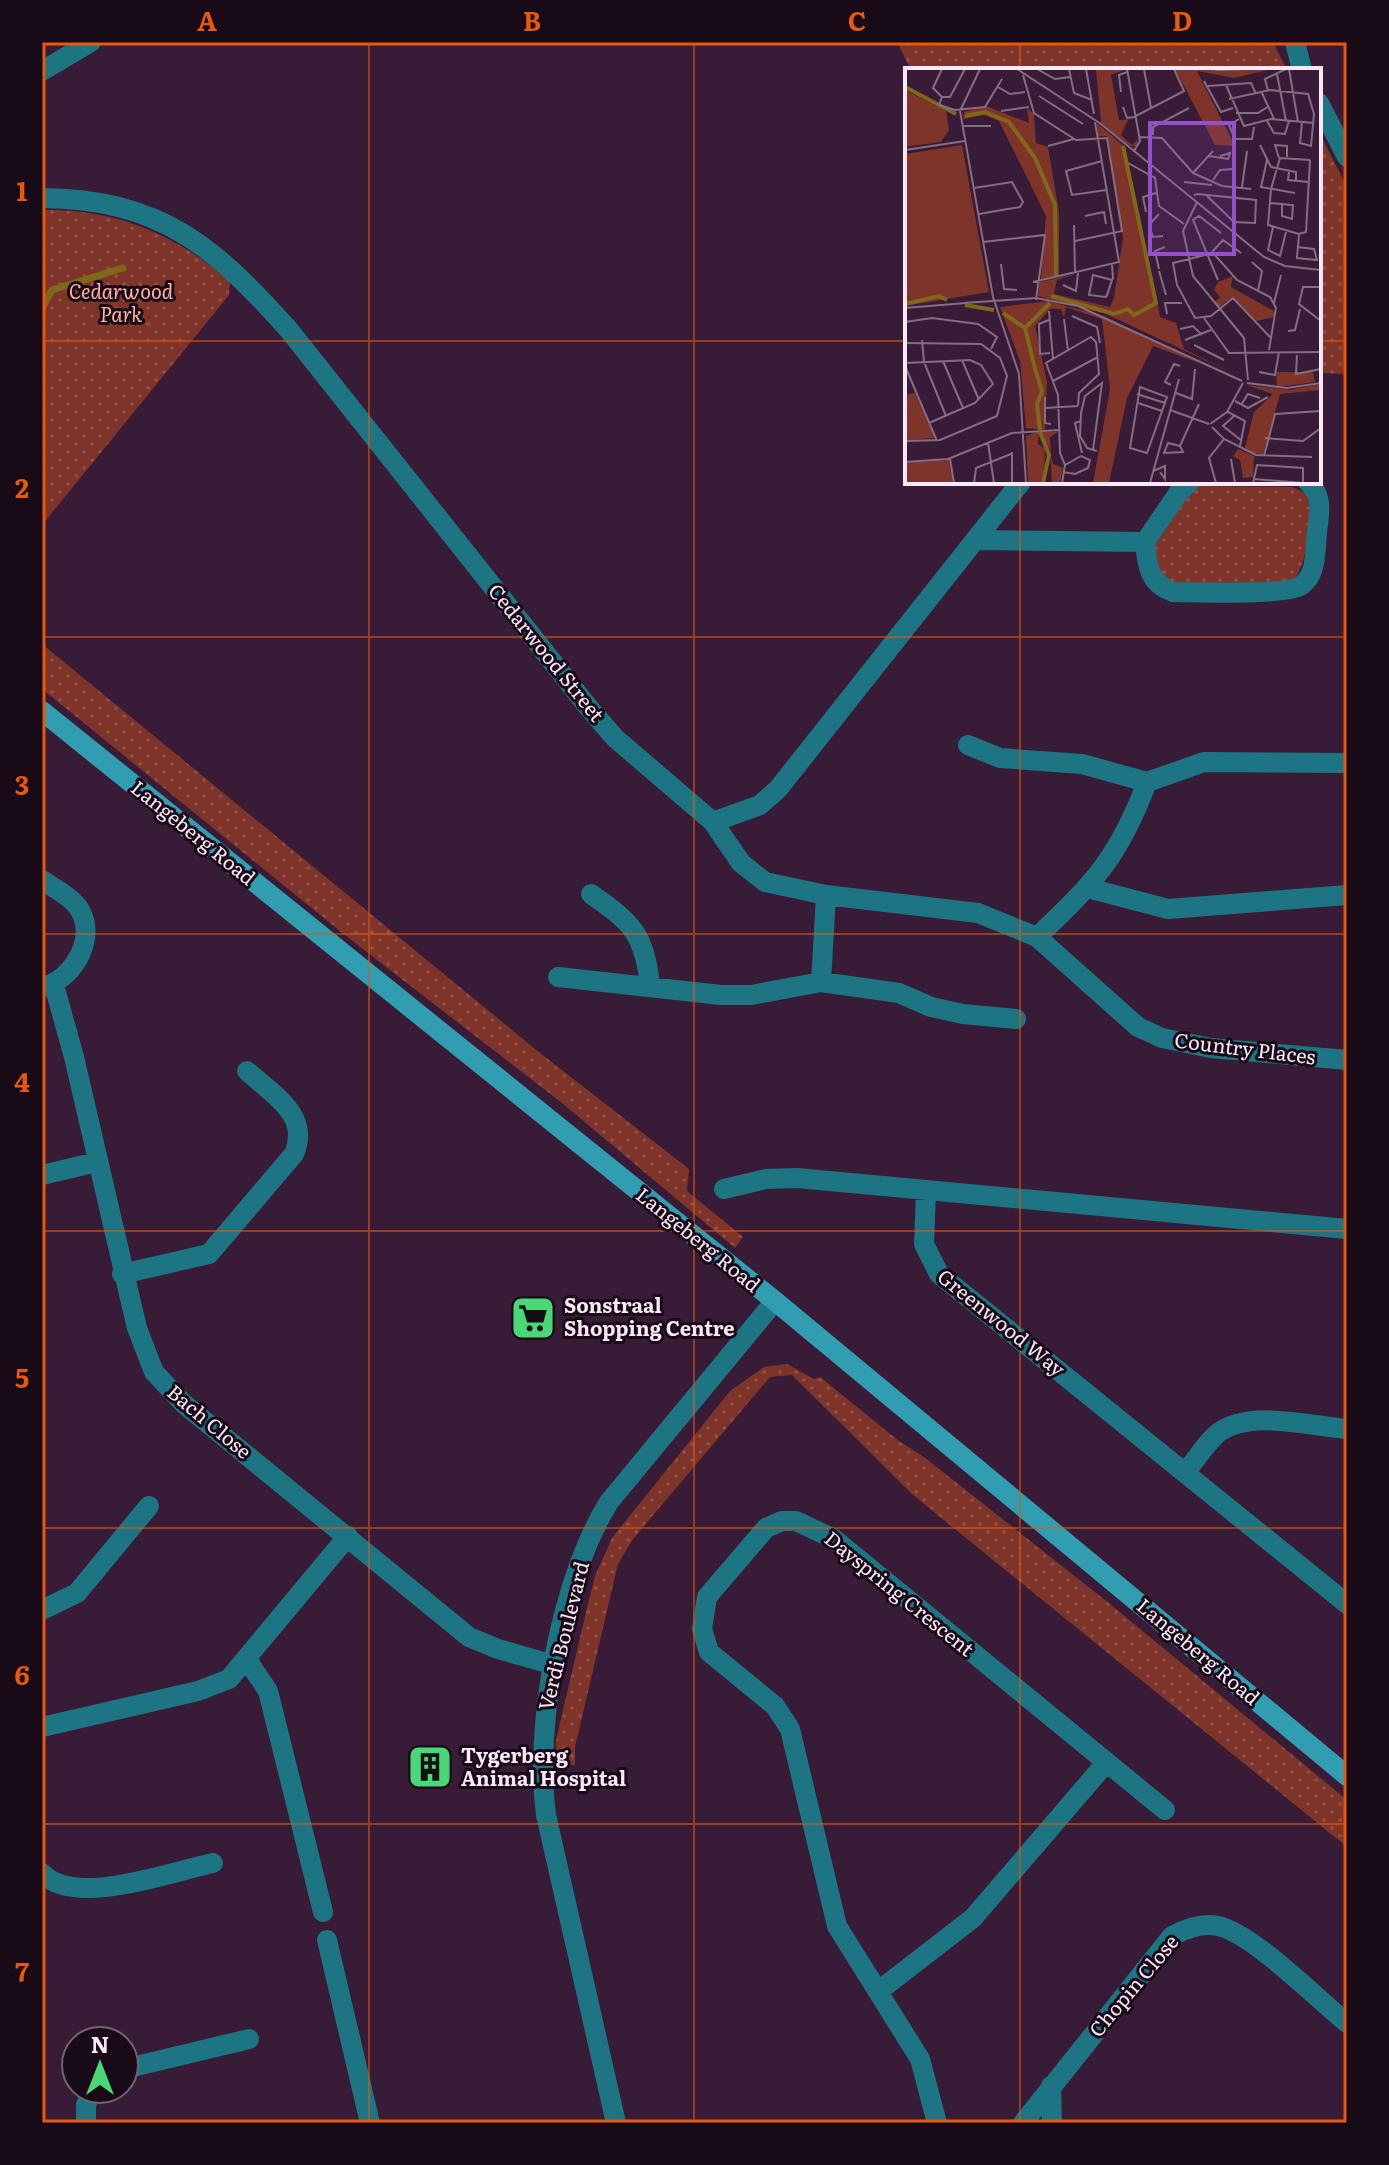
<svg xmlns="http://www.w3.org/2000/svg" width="1389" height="2165" font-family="Literata,serif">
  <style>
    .grass { fill: url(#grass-dots) }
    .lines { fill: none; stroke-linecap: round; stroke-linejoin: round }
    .stream { stroke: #80681a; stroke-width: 7 }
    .minor { stroke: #1d7583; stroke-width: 20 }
    .tertiary { stroke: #1d7583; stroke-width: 20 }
    .secondary { stroke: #309eb0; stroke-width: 20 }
    .grid { fill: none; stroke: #e8590c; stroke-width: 2; stroke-opacity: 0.55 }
    .labels { text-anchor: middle; stroke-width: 6; stroke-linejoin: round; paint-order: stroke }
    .park-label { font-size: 20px; font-style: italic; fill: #feb2a5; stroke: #180b17 }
    .street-label { font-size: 20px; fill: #fbe7f8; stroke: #180b17 }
    .poi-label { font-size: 20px; font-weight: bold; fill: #fbe7f8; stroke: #180b17; text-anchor: start }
    .inset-river { fill: none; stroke: #80681a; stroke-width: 4 }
    .inset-road { fill: none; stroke: #866d84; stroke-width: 2 }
    .view { fill: #9551ca; fill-opacity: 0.15; stroke: #9551ca; stroke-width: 4 }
    .inset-edge { fill: none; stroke: #fbe7f8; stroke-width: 4 }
    .neatline { fill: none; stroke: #e8590c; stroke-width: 3 }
    .grid-label { font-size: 26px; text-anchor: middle; font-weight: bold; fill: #e8590c }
  </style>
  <defs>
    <pattern id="grass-dots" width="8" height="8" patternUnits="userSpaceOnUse" patternTransform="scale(2)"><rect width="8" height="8" fill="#7e3429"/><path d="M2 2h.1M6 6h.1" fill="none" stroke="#915149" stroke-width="1.8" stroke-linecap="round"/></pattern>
  </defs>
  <rect width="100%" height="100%" fill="#381b36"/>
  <!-- grass -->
  <path class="grass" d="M897 42H1273L1287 70H911Z
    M1319 132 1347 187V374L1319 373Z
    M42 210C113 208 177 234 230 282L229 295 42 525Z
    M1199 486 1292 487 1306 493C1315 511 1307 568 1292 582L1172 584 1159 577 1154 546 1191 491Z
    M42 644 540 1053 689 1169 687 1191 743 1237 735 1248 562 1103 346 936 42 689Z
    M787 1364 814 1379 820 1377 899 1441 924 1457 1110 1604 1347 1800V1847L913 1495 792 1375 770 1377 633 1539 618 1564 575 1747V1765H555L556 1740 587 1608 595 1576 612 1538 730 1391 764 1367Z"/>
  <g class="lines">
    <!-- stream -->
    <path class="stream" d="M42 308 52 290 123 268"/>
    <!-- minor -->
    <path class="minor" d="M1295 42 1302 70
      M42 71 91 42
      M1319 103 1347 157
      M42 198C160 199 214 246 289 330L589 708 615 738 713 822 760 805 778 789 1021 482
      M976 540 1145 542C1147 565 1149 584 1173 592 1196 592 1288 596 1302 585 1317 574 1315 550 1317 533 1319 514 1324 496 1308 482
      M1145 542 1179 492 1190 482
      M968 745 1000 758 1082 764 1147 782
      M713 822 741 863 765 882 826 895 978 913 1037 937 1138 1027 1162 1038 1211 1048 1347 1060
      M42 880C55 889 74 898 81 912 96 942 71 981 42 987
      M1088 888 1168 909 1347 895
      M591 894C632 923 644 933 650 985
      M1037 937C1094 883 1119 857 1147 782L1204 762 1347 763
      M558 977 721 995H751L821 982 899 993 931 1007 963 1014 1016 1019
      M821 982 826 895
      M54 985 74 1057 137 1328 154 1372 184 1404 469 1637 498 1649 554 1665
      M42 1175 97 1162
      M724 1189 766 1179 797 1178 1347 1229
      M926 1191 924 1244 939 1274 1347 1604
      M122 1274 209 1254 294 1154C311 1115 272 1094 247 1071
      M1186 1471C1196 1460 1206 1443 1218 1433 1251 1409 1310 1426 1347 1429
      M42 1610 77 1593 149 1506
      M248 1661 268 1691 323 1912
      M42 1727 198 1691 229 1679 348 1536
      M42 1873C74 1908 170 1872 213 1863
      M327 1940 370 2123
      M880 1990 973 1918 1105 1764
      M124 2069 249 2039
      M1051 2086 1052 2123
      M86 2123V2105L92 2089
      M937 2123 920 2059 837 1926 790 1729 775 1706 709 1652 702 1629 707 1597 766 1528 782 1521H796L834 1539 1165 1810
      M1023 2123 1172 1936C1189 1927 1207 1921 1225 1928 1261 1942 1315 1997 1347 2023"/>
    <!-- tertiary -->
    <path class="tertiary" d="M616 2123 546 1815C534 1725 561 1579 609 1502L775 1301"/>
    <!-- secondary -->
    <path class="secondary" d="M42 711 775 1301 1347 1776"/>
  </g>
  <!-- grid -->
  <path class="grid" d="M369 42V2123M694 42V2123M1020 42V70M42 341H907M1319 341H1347M1020 482V2123M42 637H1347M42 934H1347M42 1231H1347M42 1528H1347M42 1824H1347"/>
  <!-- icons -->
  <defs>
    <g id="supermarket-square" transform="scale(2.3)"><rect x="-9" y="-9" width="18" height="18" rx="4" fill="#4ad778" stroke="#180b17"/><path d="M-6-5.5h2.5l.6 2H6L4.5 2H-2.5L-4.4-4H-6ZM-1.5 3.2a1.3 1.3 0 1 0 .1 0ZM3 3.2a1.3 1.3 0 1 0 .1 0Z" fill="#111"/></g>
    <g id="building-square" transform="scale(2.3)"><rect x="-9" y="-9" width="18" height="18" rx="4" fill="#4ad778" stroke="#180b17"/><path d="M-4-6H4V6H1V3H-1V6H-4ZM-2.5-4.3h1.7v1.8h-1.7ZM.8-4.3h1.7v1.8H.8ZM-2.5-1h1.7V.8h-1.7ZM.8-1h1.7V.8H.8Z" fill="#111"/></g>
  </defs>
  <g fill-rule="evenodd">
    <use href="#supermarket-square" x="533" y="1318"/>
    <use href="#building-square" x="430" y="1767"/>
  </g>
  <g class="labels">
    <!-- park labels -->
    <g class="park-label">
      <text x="121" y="299">Cedarwood<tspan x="121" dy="23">Park</tspan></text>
    </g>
    <!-- street labels -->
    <g class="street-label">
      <text transform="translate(546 653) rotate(51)" y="7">Cedarwood Street</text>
      <text transform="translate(193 833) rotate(39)" y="7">Langeberg Road</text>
      <text transform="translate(1245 1049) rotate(7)" y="7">Country Places</text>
      <text transform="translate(698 1240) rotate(39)" y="7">Langeberg Road</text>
      <text transform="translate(1001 1323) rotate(39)" y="7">Greenwood Way</text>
      <text transform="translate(209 1422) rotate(40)" y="7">Bach Close</text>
      <text transform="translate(899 1594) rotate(39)" y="7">Dayspring Crescent</text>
      <text transform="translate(564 1636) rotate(-76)" y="7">Verdi Boulevard</text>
      <text transform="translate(1198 1652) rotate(40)" y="7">Langeberg Road</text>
      <text transform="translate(1134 1986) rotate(-50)" y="7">Chopin Close</text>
    </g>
    <!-- poi labels -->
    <g class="poi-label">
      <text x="564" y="1313">Sonstraal<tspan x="564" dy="23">Shopping Centre</tspan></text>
      <text x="461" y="1763">Tygerberg<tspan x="461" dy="23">Animal Hospital</tspan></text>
    </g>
  </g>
  <!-- overview -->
  <g transform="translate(905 68)">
    <rect width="416" height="416" fill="#381b36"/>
    <path d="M191 1H221L206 7 214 52 230 51 223 52 216 67 227 77 233 71 231 78H225L196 55ZM270 1H367L329 10 292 3 330 78 310 77ZM81 38 124 55 122 40 129 46 131 75 143 79 154 145V208L136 211 141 148 94 53 79 47 58 51 59 44ZM192 55 220 79 255 249 271 255 279 281 336 309 201 246 133 228 135 214 171 206 152 212 149 226 205 239 209 230 218 170 202 68H193ZM57 77 84 224 0 238V86ZM328 208 326 219 369 243V249L351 253 328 229 314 239 309 235 315 229 309 222 313 214ZM143 233 199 248 294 295 248 278 222 330 204 415H188L205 321 197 251 161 239 159 250 156 241H145L130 258 142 314 140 362 121 360 115 293 95 239ZM371 304H408L410 314 372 319ZM416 316V322L375 326 358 387 339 383 349 344 368 326 341 317 384 322ZM10 325 30 370 0 372V327ZM131 364H153L145 369 146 388 148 396 158 400 155 415H147L145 382 134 364 133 376 140 381 139 406 135 415H123L121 368ZM333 381 349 388 348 409 338 410 335 392 328 388ZM44 392 48 415H0V395Z" fill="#7e3429"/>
    <path d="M0 22 41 43 44 62 36 74 0 79Z" fill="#7e3429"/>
    <path class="inset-river" d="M0 19 51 46M60 48 80 44 104 54 130 90 150 137 151 208M146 228 209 246 223 241 229 247 251 235 218 78M0 236 34 228 42 232M60 237 89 242M98 245 120 260 145 235M120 260 130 301M130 301 137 323 132 336 135 362M135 364 144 387 138 415"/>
    <path class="inset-road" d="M37 1 28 20 37 29 34 37 50 42 80 39 97 11M75 1 55 43 88 229 114 306 121 415M112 1 196 56 359 189 380 198 416 202M132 1 150 11 165 9M164 1 169 25 187 32M181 1 189 46M222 1 235 73 229 83M239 1 246 40M384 1 393 54M310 2 351 1M372 6 381 53M118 7 129 45 171 72 202 70 217 163 170 173M299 13 316 44 328 40M321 17 339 58 366 51 409 55M303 18 346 15 351 26M93 19 105 26 120 24M363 23 360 11 381 1M216 24 214 7 222 4M357 25 369 51M134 28 178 56M37 29H45L60 1M324 31 365 22 403 26 409 46 406 78 395 75 397 54M218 39 222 50 229 49 279 23 269 1M96 43 124 39M331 45H353L364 38M334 51 324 57 330 71H347L349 59M362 53 369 65 380 66 384 53M58 58H86M248 67V59L284 40M234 69 257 70 288 105 308 83M355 77 366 99 391 104V113M143 78 169 71M0 82 60 73M304 88 323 91 325 85 315 88M374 90 370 77 382 78V89M362 92 356 119 390 125M197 93 161 103 167 127 201 122M223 95 250 110 254 138 279 156M384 104 383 112 404 114M288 105 317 118 346 121M308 112 315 102 328 101M279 114 307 117M337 119 342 83M69 120 107 114 118 134 115 139 74 146M289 127 293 126 351 132 350 155 329 154 301 127M292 134 278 163 288 208 339 270 343 312M364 135 377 136 386 137H388L387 151 377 148V136M416 135V169M241 144 238 129 251 125M254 146 244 157 248 169 258 168M180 148 199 144 201 156M169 157 170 205M368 159 363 182 375 188 381 164M394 166 363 157 366 121 375 90 405 92M394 166 401 164 405 92M78 174 140 167 131 232M392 179 409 181 412 192 392 190V189L394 167M307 184 318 172 336 185M347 194 357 203 353 223M96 196 99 221 112 222M207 197 208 210 207 212 202 227 201 229 184 227 188 207 207 212M254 201 250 183 260 179M254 203 261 227M313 212 288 152 294 148 316 165M128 214 214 194 190 54M158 217 171 223 173 205M416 219H398L394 236 416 253M59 235 131 230 173 238 337 313M369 235 376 207M0 240 61 235M144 243 148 291M262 246 260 235H277M167 248 192 259 195 275M299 250 324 285 416 284M159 251 163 283M144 252 134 256 135 286 145 285M0 254 27 250 73 256 92 269 86 281M275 261 288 258 297 267M383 263 390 262 395 241M17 272 19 294 41 348M280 272 306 262M0 275 76 276 95 290 102 308 92 348 35 372 0 373M289 277 319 292M364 282 371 240 365 229 332 212 308 185 268 195 272 217 290 250 306 248 328 230 366 270M392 287 391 306 416 301M57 292 74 332M38 293 58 340M0 295 65 292 76 297 88 316 70 335 24 355M0 298 32 373M354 304 370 307 374 284M148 313 193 289M342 315 382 320 416 315M266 317 260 314 269 296 275 298M235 319 262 329 242 385 225 380ZM271 325 287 331 290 301M232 326 260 335M140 329V355L146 356M330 333 343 340 363 329M233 335 257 343M336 337 343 326 355 330M140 340 173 338M265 342 304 356M323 344 340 353 335 378M330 347 318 358 337 373M176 353 170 355 177 385M305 356 322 344 338 315M307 359 319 371 351 387 407 389M360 370 398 373 416 360M83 375 89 415M275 378 278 384 259 385 263 375 275 378 294 336M188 382 197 315 180 328 176 345 175 368 182 380 192 383M107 384V415M359 388 370 346 416 343M45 391 49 415M326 391 330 415M0 394 43 391 107 365 154 362M248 403 260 398V411L255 404M158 404 170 406 183 400 185 392 176 388 160 397M349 411 398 415M69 415 71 400 106 386M157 415 160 397 155 385 153 327 141 295 186 269 191 274 194 306 174 325 173 338M245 415 274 311M311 415 304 390 319 371M348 415 352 397 398 400V415"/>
    <path class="view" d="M245 55H329V186H245Z"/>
    <rect width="416" height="416" class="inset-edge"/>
  </g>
  <!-- border -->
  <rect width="1389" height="2165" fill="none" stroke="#180b17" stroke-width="88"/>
  <!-- north arrow -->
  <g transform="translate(100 2065)"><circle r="38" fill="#180b17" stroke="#736371" stroke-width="2"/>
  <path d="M0-6L14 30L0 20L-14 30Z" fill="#4ad778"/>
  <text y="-12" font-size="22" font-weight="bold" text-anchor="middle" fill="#fbe7f8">N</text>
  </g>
  <rect x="44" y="44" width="1301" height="2077" class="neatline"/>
  <g class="grid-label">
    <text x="207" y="31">A</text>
    <text x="532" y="31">B</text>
    <text x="857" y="31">C</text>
    <text x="1182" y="31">D</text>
    <text x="22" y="201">1</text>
    <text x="22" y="498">2</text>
    <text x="22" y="795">3</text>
    <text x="22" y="1092">4</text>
    <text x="22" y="1388">5</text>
    <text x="22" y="1685">6</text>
    <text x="22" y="1982">7</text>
  </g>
</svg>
